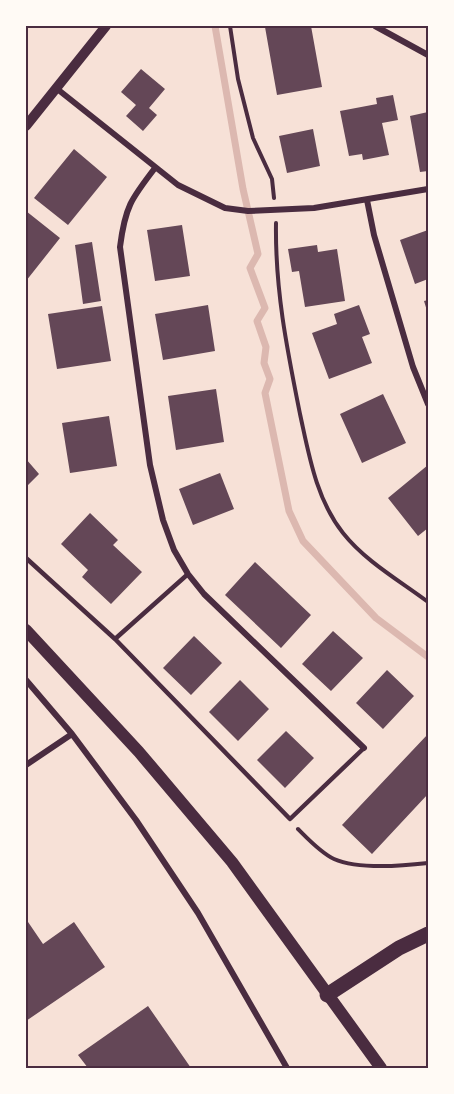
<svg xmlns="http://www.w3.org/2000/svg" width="454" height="1094" font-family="Montserrat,sans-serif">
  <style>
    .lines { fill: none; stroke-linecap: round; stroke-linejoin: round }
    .stream { stroke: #dcb8b0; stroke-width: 7 }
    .building { fill: #644757 }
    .path { stroke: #4a2c40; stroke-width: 4 }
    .service { stroke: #4a2c40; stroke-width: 4.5 }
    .minor { stroke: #4a2c40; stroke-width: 6 }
    .tertiary { stroke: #4a2c40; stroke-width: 10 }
    .secondary { stroke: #4a2c40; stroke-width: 12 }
    .primary { stroke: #4a2c40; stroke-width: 15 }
    .neatline { fill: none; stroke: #4a2c40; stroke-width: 2 }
  </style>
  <rect width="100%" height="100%" fill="#f7e1d7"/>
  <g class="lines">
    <!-- stream -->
    <path class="stream" d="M215 26 243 189 258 254 250 268 265 308 257 321 266 347 264 363 270 379 265 393 289 511 303 541 376 618 428 657"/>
  </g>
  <!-- building -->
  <path class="building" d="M273 26H311L322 87 277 95 265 27Z
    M141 69 165 89 149 108 157 115 143 131 126 116 136 105 121 92Z
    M393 95 398 120 382 123 389 155 363 160 362 154 349 156 340 111 377 104 376 98Z
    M428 112V171L420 172 410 116Z
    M313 129 320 166 287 173 279 136Z
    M74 149 107 177 68 225 34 198Z
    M26 211 60 238 26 281Z
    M182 225 190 276 155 281 147 230Z
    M428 230V279L415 284 400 240Z
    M92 242 101 301 83 304 75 245Z
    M317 245 318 252 337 249 345 301 305 307 299 271 292 272 288 249Z
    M428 300V314L424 301Z
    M208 305 215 351 163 360 155 314Z
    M359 305 370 334 362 337 372 363 329 379 312 333 337 324 334 314Z
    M102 306 111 361 57 369 48 314Z
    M216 389 224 442 176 450 168 396Z
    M383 394 406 443 362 463 340 414Z
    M109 416 117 466 70 473 62 423Z
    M26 459 39 474 26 487Z
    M428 465V528L418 536 388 498Z
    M220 473 234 509 193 525 179 489Z
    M90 513 118 540 113 545 142 572 111 604 82 577 88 570 61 544Z
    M255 562 311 615 281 648 225 595Z
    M333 631 363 658 331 691 302 664Z
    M194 636 222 663 191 695 163 668Z
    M387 670 414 696 383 729 356 703Z
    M240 680 269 709 238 741 209 712Z
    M286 731 314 758 285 788 257 760Z
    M428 734V794L372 854 342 825Z
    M26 919 43 944 74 922 105 967 26 1021Z
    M148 1006 191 1068H88L78 1055Z"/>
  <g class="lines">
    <!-- path -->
    <path class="path" d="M230 26 238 79 253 138 272 179 274 198
      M276 223C275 290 287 349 300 414 309 455 316 499 343 533 365 561 400 581 428 602
      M298 829C308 839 321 853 334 859 359 870 402 866 428 863"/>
    <!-- service -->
    <path class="service" d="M26 558 115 639 188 574
      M115 639 290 819 364 748"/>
    <!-- minor -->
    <path class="minor" d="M375 26 428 55
      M56 88 178 185 225 208 248 211 314 208 428 189
      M155 168C131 199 125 207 120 247L150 465 163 520 174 550 188 574 204 594 364 748
      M367 200 374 235 413 367 428 404
      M26 680 72 734 136 820 198 913 287 1068
      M26 765 72 734"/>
    <!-- tertiary -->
    <path class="tertiary" d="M26 126 106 26"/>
    <!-- secondary -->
    <path class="secondary" d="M26 630 139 752 232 862 381 1068"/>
    <!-- primary -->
    <path class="primary" d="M327 995 399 948 428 934"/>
  </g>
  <!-- border -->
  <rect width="454" height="1094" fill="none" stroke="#fffaf5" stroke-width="54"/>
  <rect x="27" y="27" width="400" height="1040" class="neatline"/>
</svg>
